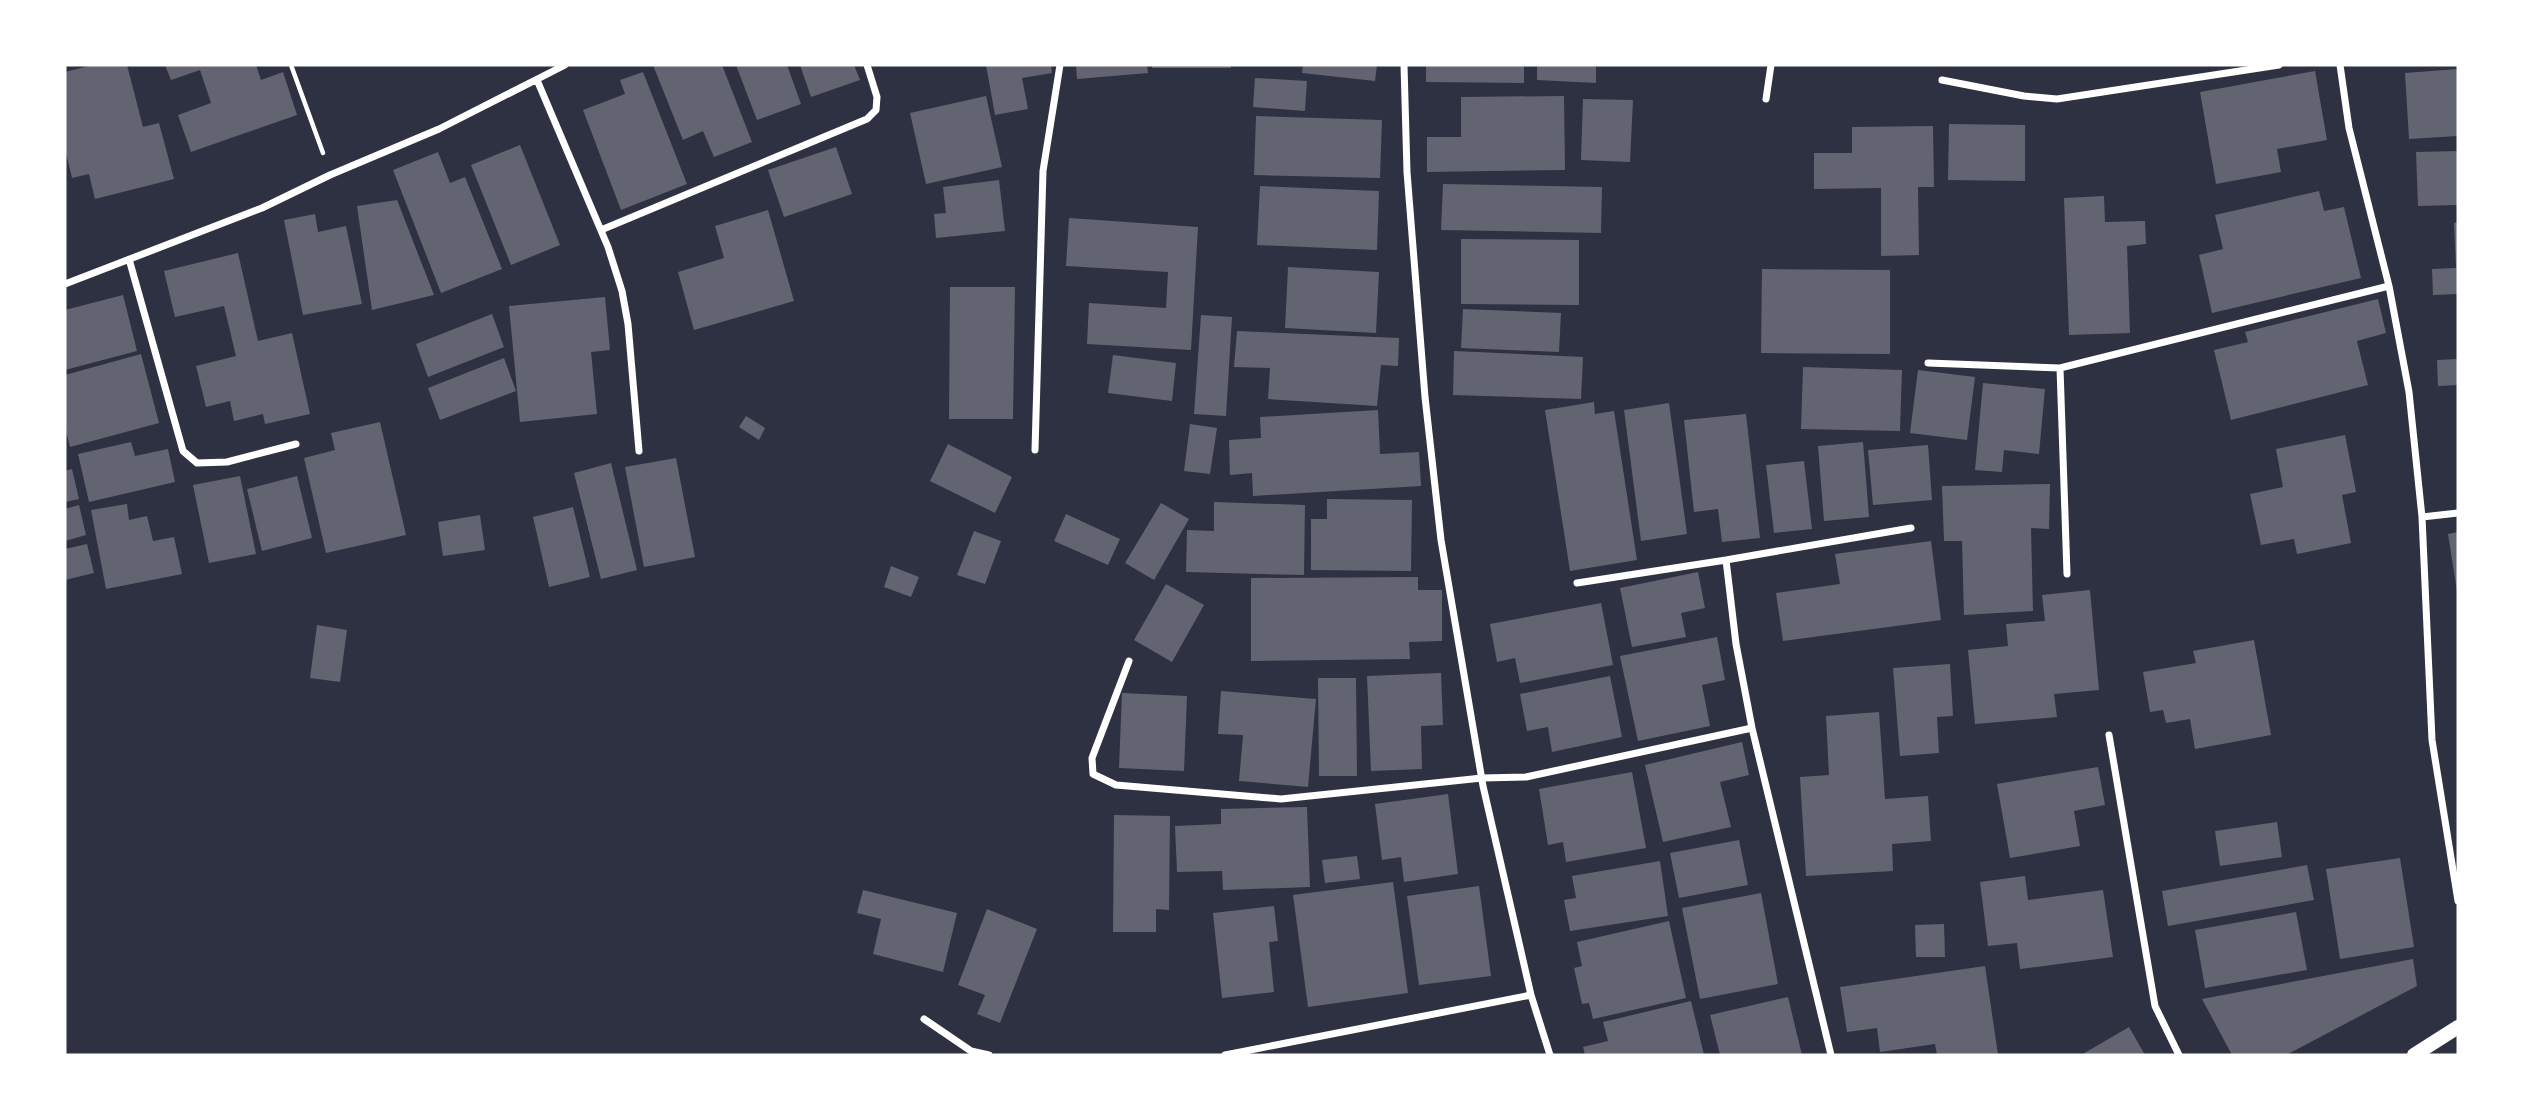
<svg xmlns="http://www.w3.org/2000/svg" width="2523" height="1120" font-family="Lato,sans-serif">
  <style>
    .building { fill: #626471 }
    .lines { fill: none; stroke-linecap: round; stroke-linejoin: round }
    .path { stroke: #fff; stroke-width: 4.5 }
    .minor { stroke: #fff; stroke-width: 7 }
    .secondary { stroke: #fff; stroke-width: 14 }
  </style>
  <rect width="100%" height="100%" fill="#2d3142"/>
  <!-- building -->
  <path class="building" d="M93 65H127L143 127 159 123 174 179 95 199 89 174 72 178 65 149V72Z
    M165 65H256L261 80 283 72 297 115 191 152 178 115 211 103 200 70 171 80Z
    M653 65H722L752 142 714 157 703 131 683 140Z
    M736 65H787L801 104 757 120Z
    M800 65H854L860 80 811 97Z
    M986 65H1051L1052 73 1022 78 1028 109 995 115Z
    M1076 65H1147L1148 73 1077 79Z
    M1152 65H1231V68H1152Z
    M1303 65H1377L1375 81 1302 73Z
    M1426 65H1524V83L1426 82Z
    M1537 65H1596V83L1537 80Z
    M2458 69V136L2409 139 2405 73Z
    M2315 71 2327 140 2277 149 2281 172 2216 184 2200 92Z
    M643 72 687 184 621 210 583 110 625 94 620 80Z
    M1255 78 1307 81 1305 111 1253 107Z
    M986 96 1002 167 926 184 910 113Z
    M1564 96 1565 170 1427 172V137H1461V97Z
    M1583 99 1633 100 1630 162 1581 160Z
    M1256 116 1382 120 1380 178 1254 175Z
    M1949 124 2025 125V181L1948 180Z
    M1933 126 1934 187H1918L1919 255 1881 256V188L1814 189V153H1852V127Z
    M520 145 560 245 511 265 471 165Z
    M836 147 852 194 784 217 768 170Z
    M2458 151V205L2418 206 2416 152Z
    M438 152 450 183 465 177 502 269 441 293 393 170Z
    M999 180 1005 231 936 238 934 214 946 213 943 187Z
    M1443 184 1602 187 1601 233 1441 230Z
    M1260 186 1379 191 1377 250 1257 245Z
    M2319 191 2324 211 2344 207 2361 278 2212 313 2199 255 2223 249 2215 215Z
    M2104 196 2105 222 2145 221 2146 244 2127 246 2130 333 2069 335 2064 198Z
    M397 200 434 295 372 310 357 206Z
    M768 210 794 301 694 330 678 272 724 258 715 226Z
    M315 214 318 232 346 226 362 304 303 315 284 220Z
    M1069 218 1198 227 1191 350 1087 344 1089 303 1166 308 1168 272 1066 266Z
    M2458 222V294L2433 295 2432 269 2456 268 2454 223Z
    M1461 239 1579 240V305L1461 304Z
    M238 253 258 341 292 333 310 414 265 424 263 414 234 421 230 401 206 407 196 366 236 356 224 306 175 317 164 271Z
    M1288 267 1379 272 1376 333 1285 328Z
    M1762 269 1890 270V354L1761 353Z
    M950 287H1015L1013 419H949Z
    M123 295 137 351 65 370V310Z
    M605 297 610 350 591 352 597 414 520 422 509 306Z
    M2378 299 2386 333 2357 341 2368 385 2231 420 2214 350 2248 342 2245 332Z
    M1463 309 1561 313 1559 352 1461 348Z
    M492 314 504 347 428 377 416 344Z
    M1201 315 1232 317 1226 416 1194 414Z
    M1237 331 1399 338 1398 366 1381 365 1377 406 1268 399 1270 368 1234 367Z
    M1454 351 1583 357 1581 399 1453 395Z
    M141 354 159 423 70 447 65 427V375Z
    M1113 355 1176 363 1172 401 1108 393Z
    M504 358 516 391 440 420 428 388Z
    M2458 359V385L2438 386 2437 360Z
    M1803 367 1902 370 1900 431 1801 429Z
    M1918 370 1975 377 1967 440 1910 433Z
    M1983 383 2045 389 2039 454 2004 450 2002 472 1975 470Z
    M1594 402 1595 414 1614 411 1637 560 1570 571 1545 410Z
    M1669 403 1687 534 1641 541 1624 410Z
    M1378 410 1380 454 1419 452 1421 486 1253 496 1252 473 1230 475 1229 440 1261 438 1260 417Z
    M1746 414 1760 538 1722 542 1718 509 1694 512 1684 420Z
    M746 416 765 428 759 440 739 427Z
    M380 422 406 535 326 553 304 458 335 450 331 433Z
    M1190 424 1217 428 1210 474 1184 471Z
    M2345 435 2356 492 2342 495 2351 543 2297 554 2294 539 2261 545 2250 494 2283 487 2276 449Z
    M131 442 135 456 168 449 175 482 89 502 78 454Z
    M1863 442 1869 517 1824 521 1818 446Z
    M948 444 1012 477 995 513 930 481Z
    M1928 445 1932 500 1873 505 1868 450Z
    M676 458 695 557 644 567 625 467Z
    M1804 461 1812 529 1774 533 1766 465Z
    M611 463 637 570 601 579 574 473Z
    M72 469 79 499 65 502V471Z
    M240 476 256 554 209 563 193 485Z
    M297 476 312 538 262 551 247 489Z
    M2050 484 2049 529 2031 528 2033 611 1964 615 1962 541H1944L1942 486Z
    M1327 499 1412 500 1411 571 1311 570V519H1327Z
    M1214 502 1305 505 1304 575 1186 572 1187 530 1214 531Z
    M1161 503 1189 519 1154 580 1125 563Z
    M127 504 129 520 147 516 153 541 174 537 182 574 106 589 91 510Z
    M79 505 86 535 65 541V509Z
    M573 507 590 577 549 587 533 517Z
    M1066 514 1120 539 1108 565 1054 541Z
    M480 515 485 550 443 556 438 522Z
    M974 531 1001 541 985 584 957 575Z
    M2458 532V591H2457L2448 534Z
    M1931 541 1941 620 1783 641 1776 593 1840 584 1835 554Z
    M87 544 94 573 65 580V549Z
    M891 566 919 577 911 597 884 587Z
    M1698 572 1705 608 1681 613 1686 637 1632 647 1620 588Z
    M1418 577V590H1442V641L1409 642 1410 659 1251 661V578Z
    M1166 584 1204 605 1172 662 1134 640Z
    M2090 590 2099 690 2054 694 2057 717 1975 724 1968 650 2008 646 2006 624 2045 621 2042 595Z
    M1601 603 1613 665 1520 683 1515 658 1497 662 1490 624Z
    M317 625 347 630 340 682 310 678Z
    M1717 637 1725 680 1702 685 1710 726 1638 741 1620 656Z
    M2254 640 2271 735 2195 749 2190 719 2166 723 2163 710 2150 712 2143 672 2196 663 2193 651Z
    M1950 664 1953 716 1937 717 1939 753 1900 756 1893 668Z
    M1441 673 1443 725 1421 726 1422 769 1371 771 1367 676Z
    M1610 676 1622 737 1552 752 1548 727 1527 731 1520 694Z
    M1318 678H1356L1357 776H1319Z
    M1221 691 1316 699 1308 787 1239 781 1243 735 1218 734Z
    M1122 693 1187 696 1184 771 1119 768Z
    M1879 712 1885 799 1928 796 1931 841 1892 844 1893 871 1806 876 1800 777 1829 775 1826 716Z
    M1742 742 1749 775 1720 782 1731 827 1663 842 1645 765Z
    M2098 767 2105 805 2074 811 2080 846 2010 858 1997 784Z
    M1632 772 1646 848 1566 862 1563 842 1548 845 1539 789Z
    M1448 794 1458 874 1404 882 1401 857 1382 860 1375 804Z
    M1307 807 1310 887 1223 890 1222 871 1177 872 1175 826 1221 824V809Z
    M1114 815 1170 816 1169 910 1156 909V932H1113Z
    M2277 822 2282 857 2220 866 2215 831Z
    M1739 840 1748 885 1679 898 1670 853Z
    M1357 856 1360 879 1325 883 1322 860Z
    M2400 858 2414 947 2340 959 2326 869Z
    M1660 861 1668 916 1570 931 1564 900 1576 898 1572 876Z
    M2307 865 2314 900 2168 926 2162 891Z
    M2025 876 2028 900 2103 890 2113 957 2020 969 2017 943 1988 946 1980 882Z
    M1393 882 1408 993 1308 1007 1293 895Z
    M1479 886 1491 976 1419 985 1407 896Z
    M863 890 957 913 943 972 873 954 881 919 857 913Z
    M1761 893 1778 984 1700 999 1682 908Z
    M1274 906 1278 941 1269 942 1274 992 1222 998 1213 913Z
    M987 909 1037 929 1000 1023 977 1014 985 995 958 985Z
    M2296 912 2307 970 2205 988 2195 930Z
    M1669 921 1686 998 1593 1019 1589 1003 1582 1004 1574 968 1582 966 1577 942Z
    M1944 924 1945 957H1916L1915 925Z
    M2413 959 2417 986 2286 1055H2232L2202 999Z
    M1985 966 1998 1055H1937L1935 1044 1880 1052 1877 1028 1847 1032 1840 987Z
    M1788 997 1802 1055H1720L1710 1015Z
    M1691 1001 1704 1055H1585L1583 1047 1608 1041 1603 1022Z
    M2129 1027 2145 1055H2081Z"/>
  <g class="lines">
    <!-- path -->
    <path class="path" d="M291 65 323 153"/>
    <!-- minor -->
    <path class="minor" d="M1404 65 1407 172 1425 397 1441 540 1483 786 1531 995 1550 1055
      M2340 65 2349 128 2389 286 2409 392 2422 517 2432 740 2458 901
      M537 80 608 247 622 291 628 324 639 451
      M1942 80 2024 96 2057 99 2279 65
      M1766 99 1771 65
      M601 230 867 119 876 110 877 97 867 65
      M129 259 183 451 197 463 227 462 296 444
      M65 284 262 208 330 175 439 129 565 65
      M1928 363 2060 368
      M1035 450 1043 171 1060 65
      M2422 517 2458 513
      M2067 574 2060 368 2389 286
      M1577 583 1726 560
      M1129 661 1092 758 1093 774 1116 785 1281 799 1482 778 1526 777 1752 728 1831 1055
      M1752 728 1736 644 1726 560 1911 528
      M2109 735 2155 1006 2179 1055
      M924 1019 971 1051 989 1055
      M1225 1055 1531 995"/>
    <!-- secondary -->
    <path class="secondary" d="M2414 1055 2458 1027"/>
  </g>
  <!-- border -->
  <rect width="2523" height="1120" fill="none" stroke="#ffffff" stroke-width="133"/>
</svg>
